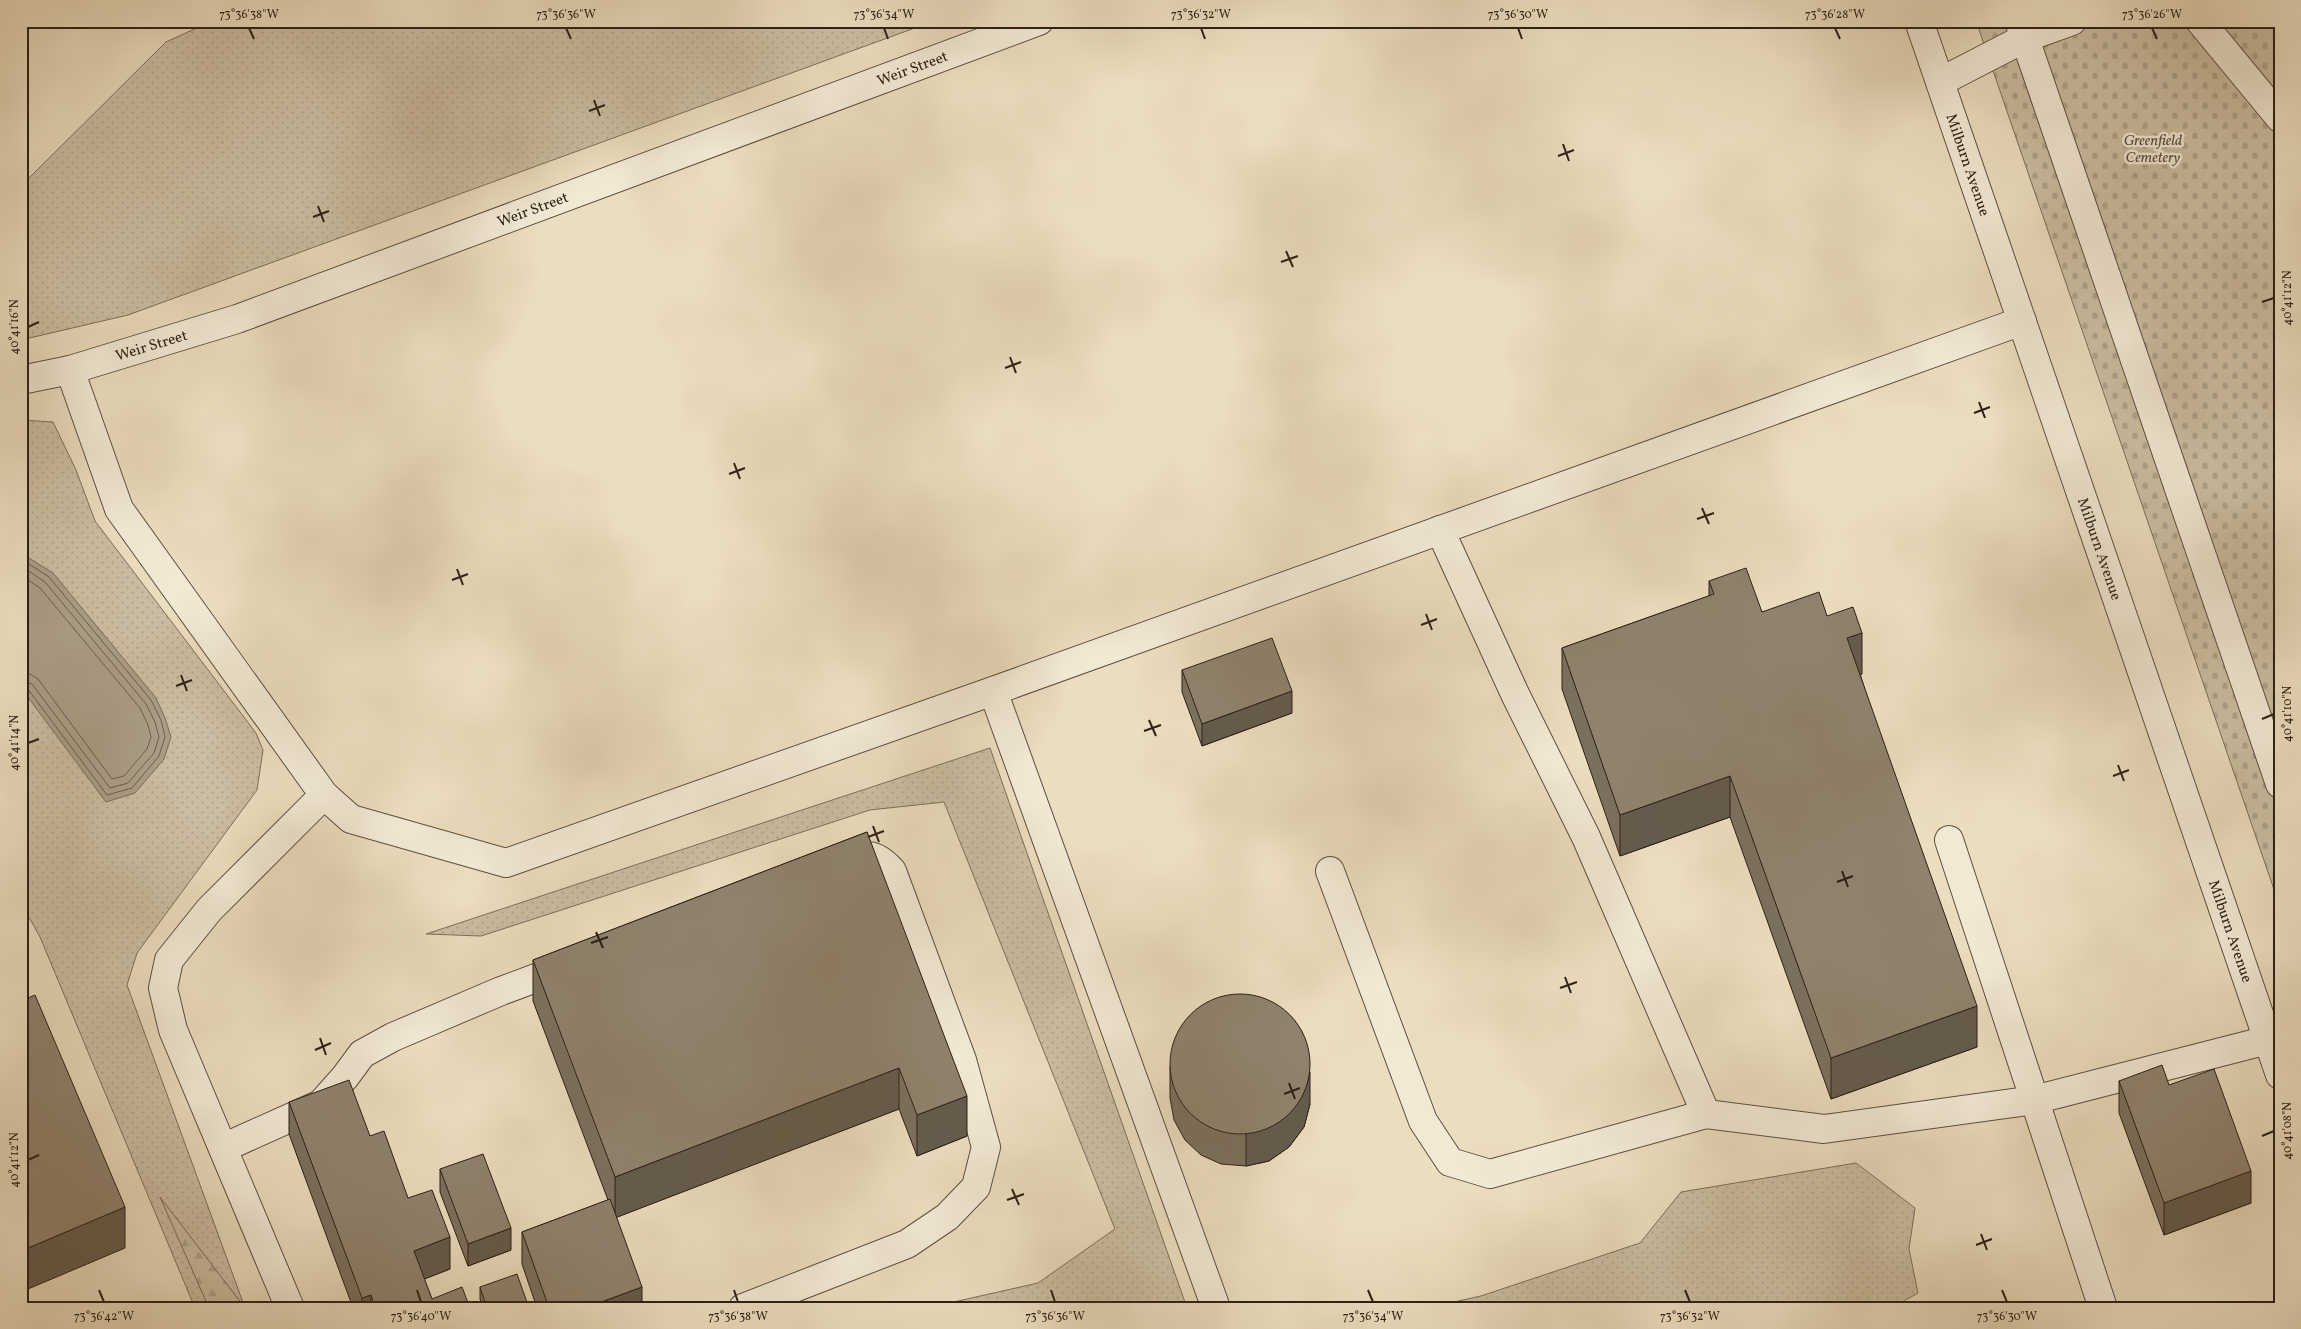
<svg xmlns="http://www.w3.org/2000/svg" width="2301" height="1329" font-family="Vollkorn,serif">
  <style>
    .grass { fill: url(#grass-dots); stroke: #7c6e5c }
    .forest { fill: url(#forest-firs); stroke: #7c6e5c }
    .cemetery { fill: url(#cemetery-stones); stroke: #7c6e5c }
    .water { fill: #aa9d86; stroke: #786b59 }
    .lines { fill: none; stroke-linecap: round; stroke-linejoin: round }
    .shore { stroke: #6b5e4e; stroke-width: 1 }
    .minor-casing { stroke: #5c4f40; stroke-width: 30 }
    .minor { stroke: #f2e9d5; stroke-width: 28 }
    .wall { fill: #7b705f; stroke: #2c2016 }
    .shaded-wall { fill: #645b4d; stroke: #2c2016 }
    .building { fill: #8f826e; stroke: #2c2016 }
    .ticks { fill: none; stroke: #2c2016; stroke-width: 2 }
    .labels { text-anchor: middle; stroke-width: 5; stroke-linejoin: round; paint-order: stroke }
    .street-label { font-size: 15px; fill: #2c2016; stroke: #f2e9d5 }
    .park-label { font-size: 15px; font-style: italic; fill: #5c4f40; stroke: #f2e9d5 }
    .neatline { fill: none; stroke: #2c2016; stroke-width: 2 }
    .ticks-label { font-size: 12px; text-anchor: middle; fill: #2c2016 }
  </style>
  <defs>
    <pattern id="grass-dots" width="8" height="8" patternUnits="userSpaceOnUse" patternTransform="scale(1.25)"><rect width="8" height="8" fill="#cbbda2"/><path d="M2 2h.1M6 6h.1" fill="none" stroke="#aea28b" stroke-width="1.8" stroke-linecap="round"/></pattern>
    <pattern id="forest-firs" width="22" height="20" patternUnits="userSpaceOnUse" patternTransform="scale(1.25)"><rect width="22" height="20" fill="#cbbda2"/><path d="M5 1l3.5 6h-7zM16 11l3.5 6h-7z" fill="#aea28b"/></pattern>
    <pattern id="cemetery-stones" width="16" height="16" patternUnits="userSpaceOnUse" patternTransform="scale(1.25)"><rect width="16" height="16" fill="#cbbda2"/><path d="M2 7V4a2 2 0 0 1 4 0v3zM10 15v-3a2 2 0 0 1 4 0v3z" fill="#aea28b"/></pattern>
  </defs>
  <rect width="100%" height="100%" fill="#ebddbf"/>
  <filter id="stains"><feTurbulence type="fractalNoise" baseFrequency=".004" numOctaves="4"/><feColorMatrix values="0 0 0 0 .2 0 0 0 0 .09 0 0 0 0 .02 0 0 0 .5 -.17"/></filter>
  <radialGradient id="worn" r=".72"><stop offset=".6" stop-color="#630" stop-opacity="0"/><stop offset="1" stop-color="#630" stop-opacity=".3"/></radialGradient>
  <!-- grass -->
  <path class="grass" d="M212 21H934L128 315 21 340V186L166 42Z
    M21 420 53 422 76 470 95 521 256 733 263 750 257 790 137 953 127 985 245 1308 162 1200 209 1308H195L40 937 21 903Z
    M990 748 1187 1308H927L1038 1283 1115 1229 944 802 870 810 481 936 426 934Z
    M1856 1163 1915 1208 1909 1249 1918 1293 1892 1308H1427L1481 1296 1640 1243 1681 1192Z"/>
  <!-- forest -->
  <path class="forest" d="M160 1197 245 1308H209Z"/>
  <!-- cemetery -->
  <path class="cemetery" d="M1976 21H2280V907Z"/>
  <!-- water -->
  <path class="water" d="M21 553 53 573 156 698 165 718 171 737 164 759 135 793 106 802 21 688Z"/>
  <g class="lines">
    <!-- shore -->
    <path class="shore" d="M21 559 49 577 151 700 161 720 165 737 159 756 132 788 107 795 27 688 21 686
      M21 566 45 582 146 704 155 722 159 737 154 753 128 783 110 788 32 684 21 680
      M21 575 40 588 140 708 148 725 151 737 147 749 124 776 112 779 38 679 30 674 21 672"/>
    <!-- minor casing -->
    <g class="minor-casing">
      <g id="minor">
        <path id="s1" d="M1919 21 2280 1075"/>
        <path d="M2019 21 2280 784"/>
        <path d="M2200 21 2280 118"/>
        <path d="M1940 82 2025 38 2072 21"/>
        <path d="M70 370 119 509 324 795 351 819 506 863 993 691 2022 321"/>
        <path id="s2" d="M21 380 70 370 237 319 1039 21"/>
        <path d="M1440 530 1515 694 1586 837 1706 1114"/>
        <path d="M993 691 1216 1308"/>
        <path d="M1949 840 2103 1308"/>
        <path d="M1330 871 1423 1121 1450 1162 1490 1174 1706 1114 1824 1129 2034 1100 2268 1040"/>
        <path d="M223 1148 321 1104 345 1077 362 1054 393 1037 501 991 568 966"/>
        <path d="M290 1308 173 1030 163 988 169 960 209 910 324 795"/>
        <path d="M743 1308 907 1244 947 1217 976 1187 986 1147 962 1060 892 871C874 851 866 854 842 863"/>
      </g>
    </g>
    <!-- minor -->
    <use href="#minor" class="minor"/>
  </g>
  <!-- wall -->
  <path class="wall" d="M1709 581 1762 612 1827 616 1862 674H1860L1977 1047 1831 1099 1730 817 1620 856 1562 689V648L1709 596Z
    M1182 670 1292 713 1202 746 1182 692Z
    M867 832 967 1136 917 1156 899 1109 616 1217 642 1308H537L522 1264V1232L608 1200 533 1001V960Z
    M1170 1066 1310 1104 1304 1127 1289 1147 1269 1161 1246 1166 1221 1164 1201 1155 1185 1140 1174 1120 1170 1098Z
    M2119 1081 2169 1085 2251 1203 2164 1235 2119 1113Z
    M289 1102 370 1136 408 1198 450 1269 424 1279 432 1299 470 1308H353L289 1134Z
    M440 1169 511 1250 468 1266 440 1192Z
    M480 1287 529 1308H483L480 1299Z"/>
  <!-- shaded-wall -->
  <path class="shaded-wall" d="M1862 633V674L1847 679V638Z
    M1292 691V713L1202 746V724Z
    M1730 776V817L1620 856V815Z
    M1977 1006V1047L1831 1099V1058Z
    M899 1068V1109L615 1218V1177Z
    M1310 1072V1104L1304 1127 1289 1147 1269 1161 1246 1166V1134Z
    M967 1096V1136L917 1156V1115Z
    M2251 1171V1203L2164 1235V1203Z
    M125 1207V1248L21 1292V1251Z
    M511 1228V1250L468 1266V1244Z
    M450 1237V1269L414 1283V1251Z
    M642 1287V1308H585Z
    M371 1295V1308H362V1298Z"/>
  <!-- building -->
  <path class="building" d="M1746 568 1762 612 1819 592 1827 616 1853 607 1862 633 1847 638 1977 1006 1831 1058 1730 776 1620 815 1562 648 1714 594 1709 581Z
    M1272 638 1292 691 1202 724 1182 670Z
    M867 832 967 1096 917 1115 899 1068 615 1177 533 960Z
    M1170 1064a70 70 0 1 1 140 0a70 70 0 1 1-140 0Z
    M35 995 125 1207 21 1251V1001Z
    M2162 1065 2169 1085 2214 1069 2251 1171 2164 1203 2119 1081Z
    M349 1080 370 1136 384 1131 408 1198 432 1190 450 1237 414 1251 432 1299 462 1287 470 1308H375L371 1295 362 1298 289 1102Z
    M483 1154 511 1228 468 1244 440 1169Z
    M610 1199 642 1287 585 1308H549L522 1232Z
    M517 1274 529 1308H487L480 1287Z"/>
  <!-- ticks -->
  <path class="ticks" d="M249 28 254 39M566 28 571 39M884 28 888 39M1201 28 1205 39M1518 28 1522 39M1835 28 1840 39M2152 28 2157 39M594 100 600 116M589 111 605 105M1563 144 1569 161M1558 156 1574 150M318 206 324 222M313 217 329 211M1286 251 1293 267M1281 262 1298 256M2262 302 2274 298M28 327 39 322M1010 357 1016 373M1005 368 1021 362M1979 402 1985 418M1974 413 1990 407M734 463 740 479M729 474 745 468M1702 508 1709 524M1697 519 1714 513M457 569 463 585M452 580 468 574M1426 614 1432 630M1421 625 1437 619M181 675 187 691M176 686 192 680M2262 719 2274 714M1149 720 1156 736M1144 731 1161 725M28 743 39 739M2118 765 2124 781M2113 776 2129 770M873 826 879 842M868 837 884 831M1842 871 1848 887M1837 882 1853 876M596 932 603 948M591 943 608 937M1565 977 1571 993M1560 988 1577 982M320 1038 326 1055M315 1050 331 1043M1289 1083 1295 1099M1284 1094 1300 1088M2262 1136 2274 1131M28 1160 39 1155M1012 1189 1019 1205M1007 1200 1024 1194M1981 1234 1987 1250M1976 1245 1992 1239M99 1290 104 1302M417 1290 421 1302M734 1290 738 1302M1051 1290 1055 1302M1368 1290 1373 1302M1685 1290 1690 1302M2002 1290 2007 1302"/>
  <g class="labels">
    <!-- street labels -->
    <g class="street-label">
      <text dy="5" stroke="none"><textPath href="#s2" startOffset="945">Weir Street</textPath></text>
      <text dy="5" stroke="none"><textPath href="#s1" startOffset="152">Milburn Avenue</textPath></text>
      <text dy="5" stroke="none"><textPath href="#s2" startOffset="540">Weir Street</textPath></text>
      <text dy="5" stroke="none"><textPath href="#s2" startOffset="135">Weir Street</textPath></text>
      <text dy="5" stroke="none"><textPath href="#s1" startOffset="558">Milburn Avenue</textPath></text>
      <text dy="5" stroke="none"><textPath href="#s1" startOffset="962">Milburn Avenue</textPath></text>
    </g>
    <!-- park labels -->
    <g class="park-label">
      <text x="2153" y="145">Greenfield<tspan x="2153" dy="17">Cemetery</tspan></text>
    </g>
  </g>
  <!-- margin -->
  <rect width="2301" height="1329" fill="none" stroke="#ebddbf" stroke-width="55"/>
  <rect x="28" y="28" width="2246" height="1274" class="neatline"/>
  <g class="ticks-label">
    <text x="249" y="18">73°36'38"W</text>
    <text x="566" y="18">73°36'36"W</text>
    <text x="884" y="18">73°36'34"W</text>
    <text x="1201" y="18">73°36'32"W</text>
    <text x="1518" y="18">73°36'30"W</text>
    <text x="1835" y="18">73°36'28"W</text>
    <text x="2152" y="18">73°36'26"W</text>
    <text transform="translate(2287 298) rotate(-90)" y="4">40°41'12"N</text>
    <text transform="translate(14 327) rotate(-90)" y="4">40°41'16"N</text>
    <text transform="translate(2287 714) rotate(-90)" y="4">40°41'10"N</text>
    <text transform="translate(14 743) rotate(-90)" y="4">40°41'14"N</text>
    <text transform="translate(2287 1131) rotate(-90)" y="4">40°41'08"N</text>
    <text transform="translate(14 1160) rotate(-90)" y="4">40°41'12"N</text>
    <text x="104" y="1320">73°36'42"W</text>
    <text x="421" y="1320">73°36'40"W</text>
    <text x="738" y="1320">73°36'38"W</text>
    <text x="1055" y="1320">73°36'36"W</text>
    <text x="1373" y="1320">73°36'34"W</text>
    <text x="1690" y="1320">73°36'32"W</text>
    <text x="2007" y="1320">73°36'30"W</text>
  </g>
  <rect width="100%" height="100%" filter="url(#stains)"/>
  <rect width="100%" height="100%" fill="url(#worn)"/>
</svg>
